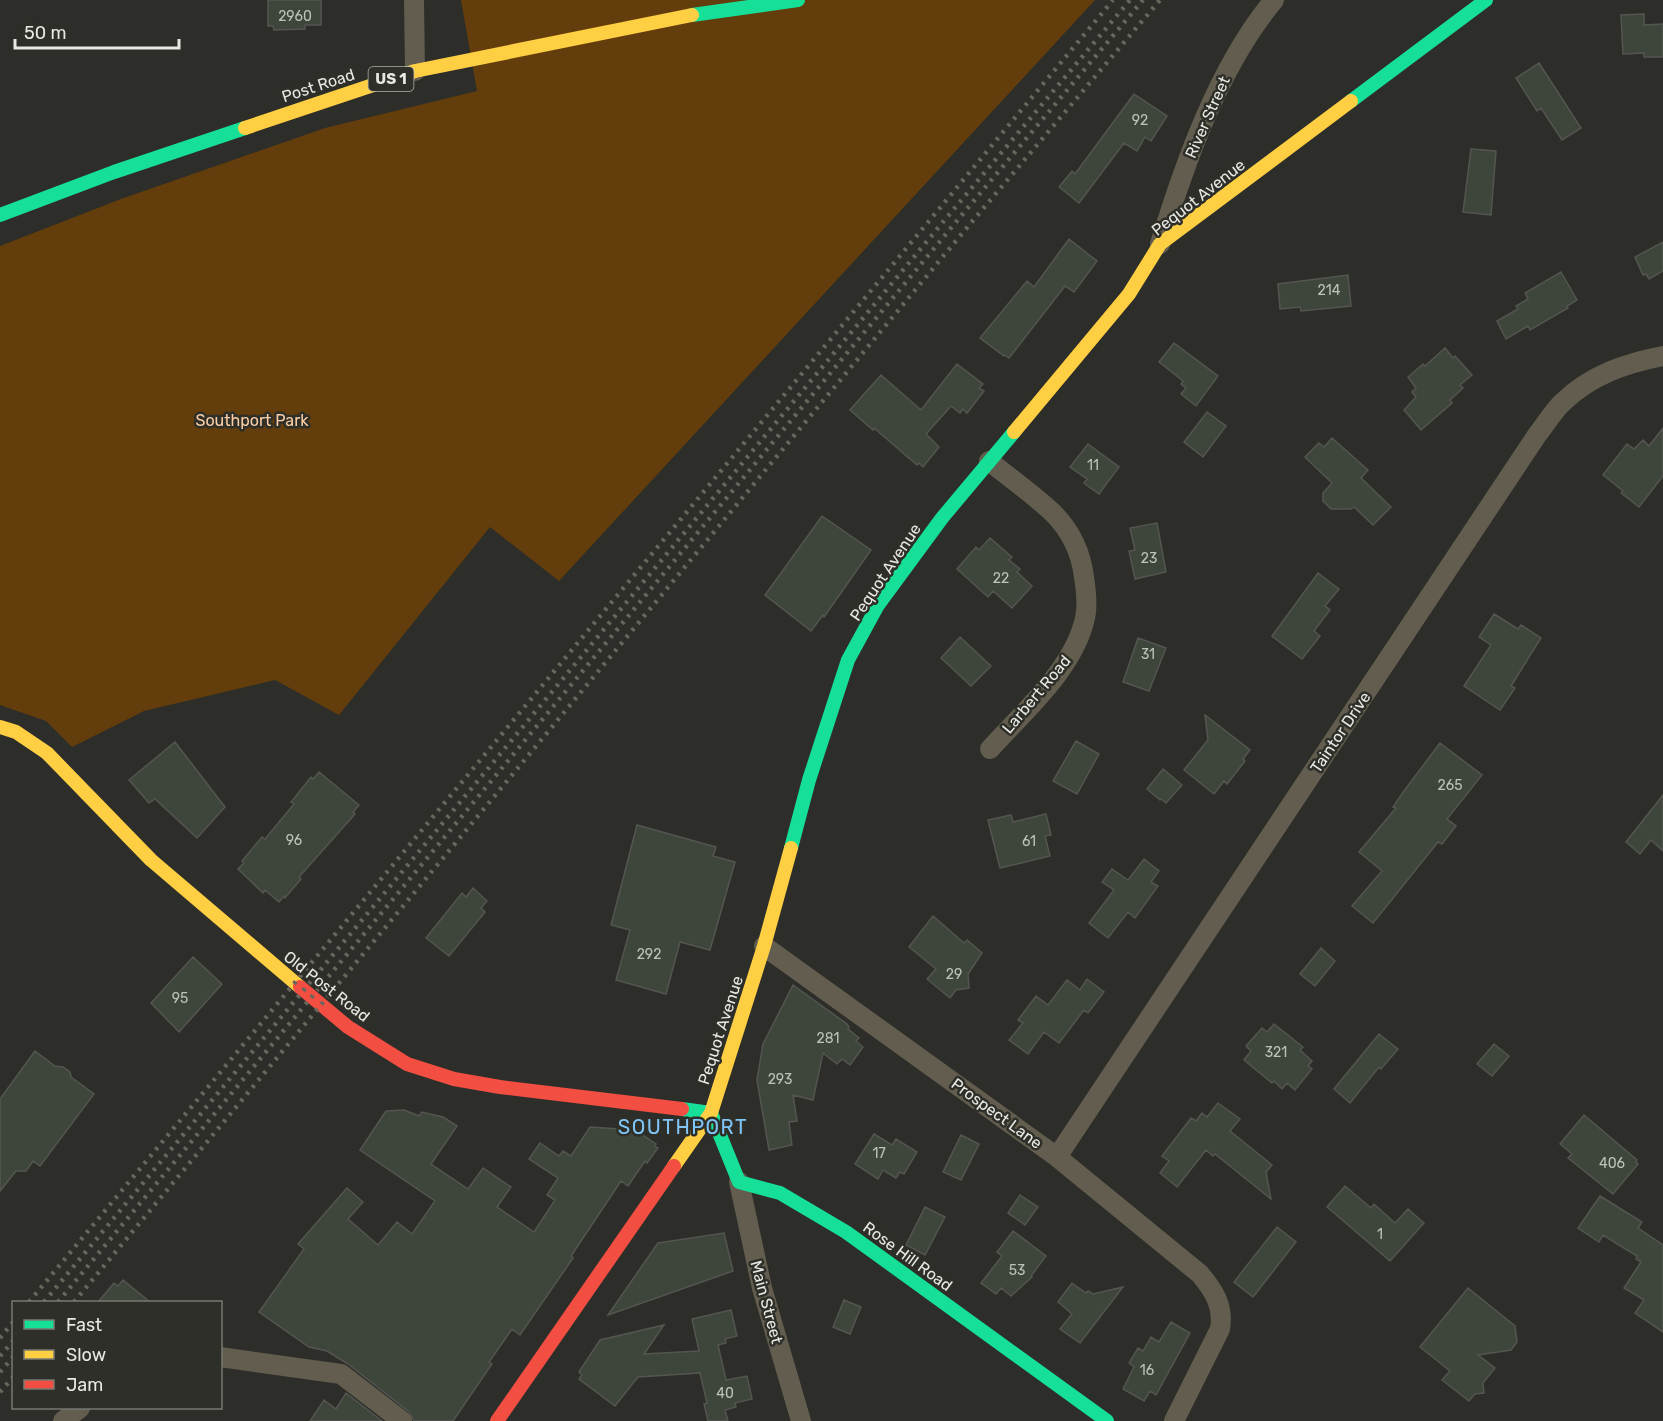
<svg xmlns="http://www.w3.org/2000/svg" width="1663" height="1421" font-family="Rubik,sans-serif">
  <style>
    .green { fill: #633d0c }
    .building { fill: #3e463b; stroke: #545551; stroke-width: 1.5 }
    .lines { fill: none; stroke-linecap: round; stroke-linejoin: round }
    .street { stroke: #625d4f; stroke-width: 20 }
    .fast { stroke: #16e098; stroke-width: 14 }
    .slow { stroke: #ffcf43; stroke-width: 14 }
    .jam { stroke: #f24e42; stroke-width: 14 }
    .rail { stroke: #69665d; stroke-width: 4.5; stroke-dasharray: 3 6; stroke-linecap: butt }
    .labels { text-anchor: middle; stroke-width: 5; stroke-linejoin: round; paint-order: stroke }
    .number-label { font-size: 14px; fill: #bec0ba }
    .shield { fill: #2e2f28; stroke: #b0b1ac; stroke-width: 1.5 }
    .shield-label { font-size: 15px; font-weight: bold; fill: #e8e9e4 }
    .street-label { font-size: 16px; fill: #e8e9e4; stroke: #2e2f28 }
    .park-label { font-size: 16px; fill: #fbcea5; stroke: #2e2f28 }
    .quarter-label { font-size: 20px; letter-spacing: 1.5px; fill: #81c6f9; stroke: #2e2f28 }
  </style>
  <rect width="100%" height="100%" fill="#2d2e29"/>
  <!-- green -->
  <path class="green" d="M461 0H1095L559 581 490 527 339 715 275 680 144 711 72 747 46 721 0 705V246L121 199 325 128 477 91Z"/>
  <!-- building -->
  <path class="building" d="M268 0H321V25H305V29L274 30 273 26H268Z
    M1644 14V25L1663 24V57H1644V53L1623 54 1621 15Z
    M1539 63 1581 128 1562 140 1541 108 1537 111 1516 78Z
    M1134 94 1167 116 1151 141 1145 137 1137 151 1124 143 1079 203 1059 187 1072 171 1075 174Z
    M1471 149 1496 151 1491 215 1463 212Z
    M1069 239 1097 261 1074 292 1065 286 1009 358 1005 355 1004 356 980 338 1027 281 1034 287Z
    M1663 242V271L1649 279 1646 274 1643 275 1635 257Z
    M1561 272 1577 300 1567 306 1568 308 1530 330 1528 326 1506 339 1497 321 1518 309 1516 306 1528 299 1525 293Z
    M1348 275 1351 306 1301 311 1300 307 1280 309 1278 284Z
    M1174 343 1218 376 1196 406 1181 394 1186 388 1181 384 1183 381 1159 362Z
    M1445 348 1453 358 1455 356 1472 375 1460 385 1463 388 1450 400 1452 403 1421 430 1404 410 1416 397 1412 392 1416 388 1408 377 1423 364 1425 366Z
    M957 364 983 384 979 388 984 391 967 413 963 409 960 413 951 406 926 434 939 447 923 467 919 463 917 465 874 428 873 430 850 410 881 375 921 410Z
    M1207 412 1226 426 1203 457 1184 442Z
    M1663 428V476L1639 507 1621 493 1623 491 1603 475 1627 444 1634 449 1643 440 1649 446Z
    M1332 438 1368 470 1361 478 1391 507 1373 525 1354 507 1351 509H1331L1323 501V493L1332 483 1305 457 1319 443 1324 447Z
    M1088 444 1119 467 1099 494 1084 483 1087 479 1070 467Z
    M822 516 871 550 824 617 823 615 811 631 765 595Z
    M1157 523 1166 572 1135 579 1129 551 1135 550 1130 528Z
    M990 538 1012 557 1009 560 1020 569 1017 572 1032 586 1012 608 993 591 988 597 957 569 976 547 979 550Z
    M1318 573 1339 589 1325 606 1330 610 1314 631 1320 636 1302 659 1272 636Z
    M1494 614 1518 629 1521 625 1541 638 1511 686 1515 688 1500 710 1464 686 1491 645 1479 637Z
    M960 637 991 666 971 686 941 658Z
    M1138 638 1166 648 1149 691 1123 682Z
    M1205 715 1250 750 1243 759 1245 761 1227 784 1224 781 1214 794 1184 770 1208 740Z
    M1076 741 1099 754 1077 794 1053 781Z
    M175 742 225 807 197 838 155 799 149 803 129 780Z
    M1440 743 1482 775 1447 819 1456 826 1442 844 1438 842 1373 923 1352 906 1382 871 1359 852 1396 808 1393 807 1404 791Z
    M1163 769 1182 785 1166 803 1161 799 1160 800 1147 789Z
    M319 772 359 805 353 812 355 814 299 877 301 879 285 898 284 896 279 902 265 890 263 893 238 869 244 863 242 861 262 837 265 839 294 804 291 802 311 777 313 779Z
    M1663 795V851L1651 840 1640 854 1626 842Z
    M1046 814 1051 835 1045 836 1050 856 1000 868 988 820 1011 815 1013 822Z
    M637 825 716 847 713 856 735 862 710 950 680 942 666 994 616 980 630 930 611 925Z
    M1144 859 1159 871 1151 882 1158 886 1135 918 1128 912 1108 938 1089 923 1114 890 1102 882 1112 869 1128 880Z
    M473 888 487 901 481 908 485 912 449 956 426 938 462 893 466 897Z
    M933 916 964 943 967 940 982 953 968 974 969 988 956 990 950 998 927 979 936 969 909 947Z
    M1321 948 1335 961 1315 986 1300 974Z
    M193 957 222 984 179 1032 151 1003Z
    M1087 979 1104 992 1088 1013 1084 1010 1059 1043 1044 1032 1028 1054 1009 1040 1023 1023 1018 1020 1036 996 1048 1005 1067 980 1080 990Z
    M793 985 847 1024 849 1027 848 1029 859 1038 856 1041 863 1047 850 1065 842 1059 837 1064 823 1053 813 1100 793 1095 797 1121 789 1122 792 1145 769 1150 757 1080 763 1044Z
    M1274 1024 1303 1047 1300 1050 1312 1061 1308 1066 1312 1069 1295 1090 1287 1083 1282 1089 1274 1081 1272 1083 1244 1060 1251 1051 1246 1046 1262 1028 1267 1032Z
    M1379 1034 1398 1049 1381 1069 1379 1067 1350 1103 1334 1089Z
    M1494 1044 1509 1056 1492 1076 1477 1064Z
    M35 1051 55 1066 63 1067 70 1072 71 1077 94 1094 40 1166 33 1161 26 1171H16L0 1191V1099Z
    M1218 1103 1240 1119 1230 1131 1272 1165 1266 1172 1271 1199 1215 1154 1213 1156 1206 1150 1177 1187 1160 1173 1169 1161 1162 1156 1191 1118 1196 1121 1202 1113 1207 1117Z
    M404 1110 419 1116 422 1112 443 1117 457 1126 431 1164 468 1189 483 1168 511 1187 497 1207 534 1232 555 1200 547 1195 558 1178 529 1159 540 1143 559 1156 563 1151 571 1156 590 1127 635 1130 656 1144 655 1146 658 1148 647 1163 645 1161 628 1186 621 1181 571 1256 573 1258 520 1335 512 1329 489 1362 492 1364 453 1421H414L409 1412 348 1364 327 1351 309 1347 259 1312 304 1249 298 1244 347 1188 363 1202 348 1219 378 1245 397 1222 412 1234 435 1201 360 1150 386 1111Z
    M1584 1115 1637 1160 1636 1162 1638 1164 1613 1194 1568 1158 1572 1154 1560 1144Z
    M874 1134 892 1145 896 1139 917 1152 904 1174 900 1172 896 1178 883 1170 878 1179 855 1164Z
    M961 1135 979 1144 961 1180 943 1172Z
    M1345 1186 1371 1208 1374 1204 1395 1223 1408 1209 1424 1223 1390 1261 1327 1207Z
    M1020 1195 1038 1207 1025 1225 1008 1213Z
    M1600 1196 1642 1222 1638 1228 1663 1245V1332L1635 1313 1644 1300 1624 1288 1641 1262 1636 1259 1637 1256 1603 1235 1599 1242 1578 1228Z
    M925 1207 945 1217 925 1255 906 1245Z
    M1277 1227 1296 1242 1253 1297 1234 1282Z
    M1013 1231 1046 1256 1031 1276 1032 1277 1011 1296 1001 1288 996 1294 981 1283 1002 1256 997 1252Z
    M724 1233 733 1271 608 1315 658 1243Z
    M123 1280 150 1302H98L114 1283 118 1286Z
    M1072 1283 1086 1293 1088 1291 1093 1294 1123 1287 1080 1343 1060 1329 1072 1314 1058 1302Z
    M1468 1288 1515 1326 1517 1342 1511 1350 1478 1355 1495 1368 1483 1383 1484 1393 1475 1394 1469 1401 1442 1380 1450 1371 1420 1347Z
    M844 1300 861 1307 850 1334 833 1327Z
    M731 1310 737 1336 725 1339 726 1343 718 1345 726 1380 747 1376 752 1399 735 1403 736 1407 725 1410 728 1421H708L704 1404 707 1403 700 1373 638 1377 615 1406 579 1379 582 1375 579 1372 600 1340 664 1325 644 1354 699 1351 692 1319Z
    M1171 1322 1190 1333 1156 1395 1150 1391 1144 1401 1123 1389 1134 1367 1129 1363 1138 1348 1143 1351 1151 1337 1159 1342Z
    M346 1393 382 1421H310L324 1400 336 1409Z"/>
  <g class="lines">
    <!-- street -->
    <path class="street" d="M414 0 415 71
      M1160 244C1185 162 1219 66 1274 0
      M989 461C1010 478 1033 494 1053 513 1071 531 1081 553 1084 577 1086 590 1088 606 1085 618 1074 669 1023 712 990 749
      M764 946 1057 1157 1200 1274C1214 1291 1224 1306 1220 1329L1174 1421
      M1057 1157 1537 435C1546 424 1553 411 1563 402 1591 375 1626 363 1663 356
      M739 1182 762 1288 801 1421
      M220 1357 341 1374 402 1421
      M63 1421 80 1408"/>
    <!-- fast -->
    <path class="fast" d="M692 15 798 0
      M1351 101 1486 0
      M0 215 114 172 245 128
      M791 848 809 780 848 660 878 605 942 518 1014 432
      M682 1109 711 1113 739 1182 780 1193 846 1232 1107 1421"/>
    <!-- slow -->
    <path class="slow" d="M245 128 415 71 692 15
      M1014 432 1129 294 1160 244 1351 101
      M0 727 16 732 47 753 151 860 300 987
      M674 1166 711 1113 764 946 791 848"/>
    <!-- jam -->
    <path class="jam" d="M300 987 348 1027 407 1064 454 1079 500 1087 682 1109
      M497 1421 674 1166"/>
    <!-- rail -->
    <path class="rail" d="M29 1302 1113 0
      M44 1302 948 216 1130 0
      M58 1302 956 222 1143 0
      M74 1302 965 230 1160 0
      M0 1338 14 1321
      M0 1356 14 1340
      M0 1372 14 1356
      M0 1392 14 1376"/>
  </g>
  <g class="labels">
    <!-- number labels -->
    <g class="number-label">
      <text x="295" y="21">2960</text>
      <text x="1140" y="125">92</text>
      <text x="1329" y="295">214</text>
      <text x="1093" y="470">11</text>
      <text x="1149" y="563">23</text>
      <text x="1001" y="583">22</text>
      <text x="1148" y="659">31</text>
      <text x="1450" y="790">265</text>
      <text x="294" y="845">96</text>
      <text x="1029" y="846">61</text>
      <text x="649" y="959">292</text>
      <text x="954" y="979">29</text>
      <text x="180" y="1003">95</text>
      <text x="828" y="1043">281</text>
      <text x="1276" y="1057">321</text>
      <text x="780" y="1084">293</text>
      <text x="879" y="1158">17</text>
      <text x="1612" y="1168">406</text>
      <text x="1380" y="1239">1</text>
      <text x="1017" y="1275">53</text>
      <text x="1147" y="1375">16</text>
      <text x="725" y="1398">40</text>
    </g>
    <!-- shield labels -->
    <rect class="shield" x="368.5" y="67" width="45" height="24" rx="4.5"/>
    <g class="shield-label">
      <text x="391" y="84">US 1</text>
    </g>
    <!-- street labels -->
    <g class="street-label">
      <text transform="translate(318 85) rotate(-18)" y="6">Post Road</text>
      <text transform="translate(1207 117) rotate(-66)" y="6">River Street</text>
      <text transform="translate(1198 197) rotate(-38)" y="6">Pequot Avenue</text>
      <text transform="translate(885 572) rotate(-56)" y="6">Pequot Avenue</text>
      <text transform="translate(1036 694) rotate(-50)" y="6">Larbert Road</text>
      <text transform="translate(1340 732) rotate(-56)" y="6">Taintor Drive</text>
      <text transform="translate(327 986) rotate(38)" y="6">Old Post Road</text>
      <text transform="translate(720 1030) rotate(-72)" y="6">Pequot Avenue</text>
      <text transform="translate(997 1113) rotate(36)" y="6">Prospect Lane</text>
      <text transform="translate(908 1256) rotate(36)" y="6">Rose Hill Road</text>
      <text transform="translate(767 1302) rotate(75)" y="6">Main Street</text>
    </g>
    <!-- park labels -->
    <g class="park-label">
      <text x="252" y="426">Southport Park</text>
    </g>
    <!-- quarter labels -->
    <g class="quarter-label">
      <text x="683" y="1134">SOUTHPORT</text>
    </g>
  </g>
  <!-- legend -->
  <rect x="12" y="1301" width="210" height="108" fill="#2e2f28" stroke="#787973" stroke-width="1.5"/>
  <rect x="24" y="1320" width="30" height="9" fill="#16e098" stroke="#787973" stroke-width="1.5"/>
  <text x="66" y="1331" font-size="18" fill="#e8e9e4">Fast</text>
  <rect x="24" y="1350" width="30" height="9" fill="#ffcf43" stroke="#787973" stroke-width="1.5"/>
  <text x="66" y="1361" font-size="18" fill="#e8e9e4">Slow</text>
  <rect x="24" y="1380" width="30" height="9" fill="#f24e42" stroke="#787973" stroke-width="1.5"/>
  <text x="66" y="1391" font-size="18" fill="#e8e9e4">Jam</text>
  <!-- scale -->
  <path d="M15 39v9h164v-9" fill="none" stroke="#e8e9e4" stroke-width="3"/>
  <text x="24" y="39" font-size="18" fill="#e8e9e4" stroke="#2e2f28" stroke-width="4.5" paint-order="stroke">50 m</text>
</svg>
